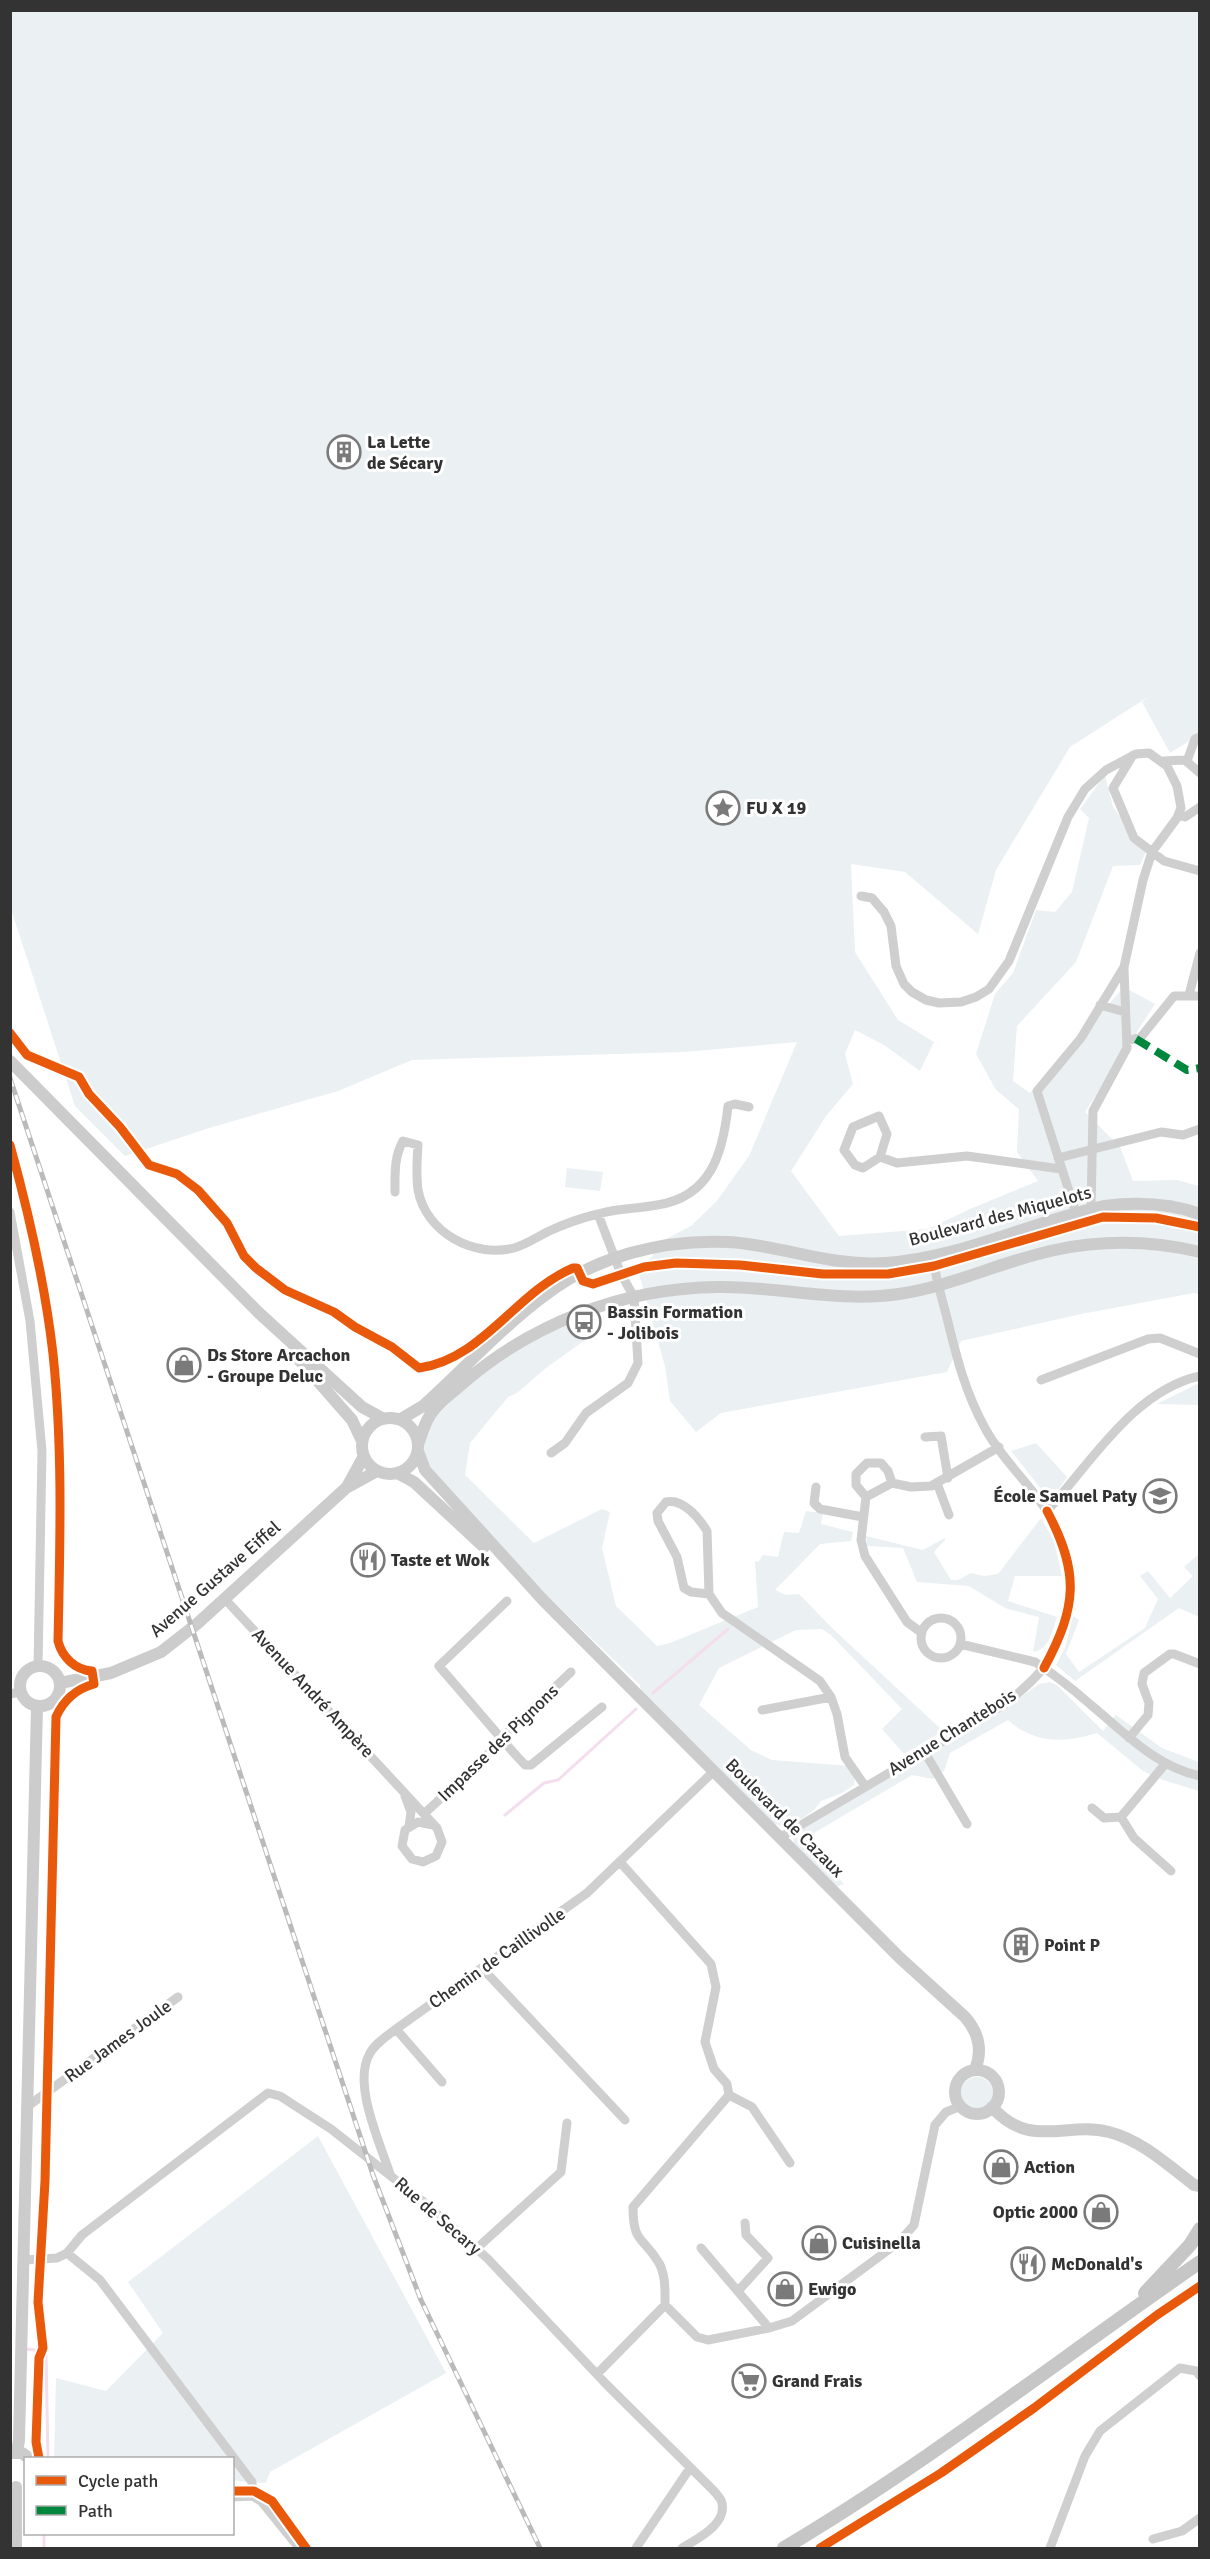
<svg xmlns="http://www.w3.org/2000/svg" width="1210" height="2559" font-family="Signika,sans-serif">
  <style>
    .green { fill: #ebf0f3 }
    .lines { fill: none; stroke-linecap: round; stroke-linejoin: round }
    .stream { stroke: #f4dded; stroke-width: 3 }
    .street { stroke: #cfcfcf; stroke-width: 9 }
    .secondary { stroke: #ccc; stroke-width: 12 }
    .primary { stroke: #c6c6c6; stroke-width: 14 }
    .rail-casing { stroke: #bababa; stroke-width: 5 }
    .rail { stroke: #fff; stroke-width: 3; stroke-dasharray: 9; stroke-linecap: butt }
    .quiet { stroke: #00873e; stroke-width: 8; stroke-dasharray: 15 8; stroke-linecap: butt }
    .cycleway-casing { stroke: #fff; stroke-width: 13 }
    .cycleway { stroke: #e8590c; stroke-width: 9 }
    .labels { text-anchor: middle; stroke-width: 6; stroke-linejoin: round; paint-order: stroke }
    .poi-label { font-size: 18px; font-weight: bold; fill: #333; stroke: #fff; text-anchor: start }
    .street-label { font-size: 18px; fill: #333; stroke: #fff }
  </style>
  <rect width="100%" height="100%" fill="#fff"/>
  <!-- green -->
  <path class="green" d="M10 11H1199V735L1170 753 1142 702 1148 697 1070 747 996 870 978 934 905 872 851 864 855 952 898 1020 934 1042 920 1071 884 1045 855 1030 845 1054 853 1084 826 1116 791 1171 839 1236 928 1229 970 1209 1038 1181 1017 1152 1019 1109 996 1090 976 1054 995 994 1013 973 1036 910 1055 912 1072 892 1089 818 1080 809 1105 775 1113 807 1146 852 1140 865 1113 866 1076 962 1017 1026 1013 1081 1030 1093 1124 987 1155 1004 1085 1112 1120 1147 1133 1181 1177 1180 1199 1186V1294L1194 1293 1081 1314 961 1341 947 1372 721 1413 696 1432 670 1401 665 1366 638 1271 644 1267 664 1240 691 1226 716 1202 749 1156 797 1042 684 1052 412 1060 338 1091 209 1128 125 1156 75 1106 11 909Z
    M567 1168 603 1172 600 1191 565 1187Z
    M582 1315 599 1330 546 1368 517 1393 508 1397 470 1443 465 1475 534 1543 602 1509 610 1512 602 1548 616 1606 657 1646 670 1643 758 1607 755 1561 758 1562 763 1555 778 1557 784 1532 799 1533 806 1511 823 1513 821 1524 853 1532 851 1541 820 1544 775 1590 786 1595 799 1594 832 1628 943 1731 904 1754 882 1729 902 1709 831 1635 822 1629 796 1630 719 1668 699 1705 751 1750 772 1760 849 1766 855 1774 854 1785 842 1793 821 1801C814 1814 798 1821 784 1827L772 1823 641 1692 640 1685 544 1593 429 1466 423 1447 433 1418 483 1373 539 1337Z
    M1199 1383V1405L1157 1404Z
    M1036 1443 1067 1477 1059 1489H1041L1011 1451Z
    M1041 1518 1054 1541 1062 1576H1015L1008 1601 1057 1617C1052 1632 1050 1649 1033 1652L1039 1617 1005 1608 969 1586 917 1582 903 1548 867 1546 866 1536 923 1550 945 1538V1540L934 1552 951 1580H958L971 1573 984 1576 998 1574Z
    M1199 1554V1617L1179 1608 1075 1681 1056 1665 1065 1648 1073 1616 1079 1620 1066 1654 1079 1672 1145 1628 1158 1599 1140 1576 1148 1571 1170 1598 1193 1576 1184 1567Z
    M1050 1682 1057 1685 1103 1731 1116 1715 1162 1748 1199 1762V1791L1163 1780 1143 1771 1097 1733C1065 1743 1034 1744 1008 1720L950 1753 944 1771 933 1779 912 1775 809 1836 808 1846 844 1884 836 1887 794 1844 793 1836 801 1830 1002 1711 1039 1684Z
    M961 2093a16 16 0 1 1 32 0a16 16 0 1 1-32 0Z
    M318 2136 446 2373 270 2472 266 2483 233 2481 232 2458H54L56 2378 106 2391 163 2333 128 2282Z"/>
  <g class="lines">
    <!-- stream -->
    <path class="stream" d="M653 1693 728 1629
      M505 1815 544 1783 558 1780 636 1709
      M26 2349 35 2350 46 2356 48 2458
      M44 2548V2534"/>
    <!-- street -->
    <path class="street" d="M1133 755 1113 788 1134 838 1164 861 1200 871
      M1163 761 1185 760 1200 773
      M1187 761 1195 739 1200 737
      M1178 815 1185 817 1200 807
      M861 896 872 898 884 912 891 926 896 966 904 984 912 992 926 1000 939 1003 961 1002 976 997 989 989 1009 961 1068 817 1085 789 1106 770 1136 754 1149 753 1167 766 1177 786 1181 808 1177 818 1152 852 1143 880 1124 967 1081 1038 1037 1091 1076 1213
      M1189 995 1200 953
      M1100 1005 1125 1012
      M1127 1041 1141 1037 1174 996H1200
      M879 1116 887 1134 880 1157 863 1168 855 1165 844 1150 853 1127Z
      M880 1157 897 1163 967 1156 1061 1169
      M1058 1158 1161 1132 1183 1135 1200 1129
      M395 1192C395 1174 394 1157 403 1141L418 1145C417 1159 416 1175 418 1190 426 1233 474 1258 514 1248 525 1245 536 1238 547 1232 562 1225 581 1218 598 1214L621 1274 634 1297 638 1363 628 1383 586 1413 565 1443 551 1453
      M1091 1209 1093 1111 1127 1048 1124 969
      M10 1212 30 1321 42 1451 38 1666
      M598 1214C618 1208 637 1209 657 1205 711 1197 723 1153 728 1106L735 1104 749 1107
      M1041 1380 1148 1339 1160 1338 1200 1354
      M925 1437 941 1436 948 1478
      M937 1483 949 1515
      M816 1487 814 1503 820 1509 863 1517
      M866 1497 856 1485V1474L867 1463H881L888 1471 892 1483
      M1047 1511C1090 1464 1134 1390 1200 1376
      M709 1594 707 1531C699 1518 683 1498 666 1502L657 1513 658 1521 677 1557 684 1588 691 1592 709 1594 722 1613 820 1681 831 1697 837 1714 845 1757 865 1786
      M224 1598 437 1828 442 1842 436 1856 423 1862 412 1859 402 1846 405 1830 418 1822 433 1825
      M507 1601 439 1666 513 1752 525 1765H531L602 1707
      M921 1638a20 20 0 1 1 40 0a20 20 0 1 1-40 0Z
      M922 1633 907 1622 865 1556 861 1540 866 1497 892 1483 911 1487 931 1486 999 1447
      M960 1644 1035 1662C1055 1675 1074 1690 1091 1705 1125 1733 1155 1766 1200 1776
      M10 1694 20 1692
      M762 1710 831 1697
      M1129 1738 1148 1715 1149 1703 1142 1684 1144 1673 1170 1654H1174L1200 1664
      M924 1751 967 1824
      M405 1796 411 1812 409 1826
      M1092 1808 1104 1818 1121 1817 1166 1763
      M425 1813 504 1739 508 1732 571 1672
      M1121 1817 1134 1838 1171 1871
      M779 1838 1004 1705C1018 1693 1033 1682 1044 1667 1076 1620 1080 1558 1046 1510 1028 1482 1002 1459 986 1430 965 1393 956 1355 946 1314 941 1295 935 1276 933 1257
      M620 1862 711 1964 716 1987 705 2042 714 2069 727 2084 729 2095 633 2207C633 2244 643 2236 659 2263 666 2276 665 2291 665 2305
      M482 1968 625 2120
      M396 2029 442 2082
      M729 2095 752 2107 790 2163
      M28 2106 178 1997
      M390 2174C380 2143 353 2085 369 2055 374 2044 387 2036 396 2029L587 1893 713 1772
      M701 2248 769 2328
      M476 2249 561 2172 567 2123
      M67 2253 82 2235 268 2093 280 2096 331 2129 425 2203 488 2259 607 2385 712 2489C715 2492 719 2497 721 2500 730 2523 697 2539 682 2548
      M24 2260 57 2258 67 2253 100 2280 252 2482V2496
      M738 2291 768 2258 746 2235 745 2223
      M597 2374 665 2305 697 2337 708 2340 769 2328 792 2321 899 2242 914 2225 935 2125 946 2112 961 2106
      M232 2497 252 2496 261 2501 299 2548
      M1153 2539 1182 2531 1200 2518
      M636 2548 690 2468
      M1050 2548 1085 2456 1100 2431 1180 2368 1196 2371 1200 2376"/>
    <!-- secondary -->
    <path class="secondary" d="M10 1061 259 1313 362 1407 382 1418
      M295 1355 352 1420 362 1441
      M362 1446a28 28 0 1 1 56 0a28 28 0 1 1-56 0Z
      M401 1419 423 1406C463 1370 501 1328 544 1296 595 1256 664 1239 728 1242 781 1245 831 1267 885 1263 961 1258 1030 1222 1104 1206 1136 1202 1169 1203 1200 1214
      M419 1442C422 1434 424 1425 429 1417 435 1405 451 1394 461 1385 532 1323 623 1288 718 1287 778 1286 838 1303 899 1294 953 1286 1002 1261 1055 1250 1102 1240 1153 1241 1200 1252
      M418 1451 425 1470 543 1600 900 1958 965 2017C979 2033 983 2050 975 2070
      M397 1473 414 1482 484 1547
      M347 1487 364 1456
      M20 1686a20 20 0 1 1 40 0a20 20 0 1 1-40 0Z
      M60 1683 111 1673 161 1652 198 1623 346 1488 377 1471
      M955 2092a22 22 0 1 1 44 0a22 22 0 1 1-44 0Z
      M992 2107C1030 2150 1066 2121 1109 2132 1141 2140 1168 2165 1194 2185L1200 2186
      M17 2452 19 2440 37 1707
      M10 2453H22L29 2458
      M16 2487V2548"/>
    <!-- primary -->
    <path class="primary" d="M1145 2293 1190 2245 1200 2229
      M784 2548C929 2462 1061 2358 1200 2262"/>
    <!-- rail casing -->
    <g class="rail-casing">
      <path id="rail" d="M10 1078 373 2175 421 2300 540 2548"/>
    </g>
    <!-- rail -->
    <use href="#rail" class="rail"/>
    <!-- quiet -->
    <path class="quiet" d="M1136 1039 1187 1070 1200 1068"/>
    <!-- cycleway casing -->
    <g class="cycleway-casing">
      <path id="cycleway" d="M10 1033 27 1055 79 1077 89 1094 120 1127 149 1165 177 1174 198 1190 227 1223 244 1256 256 1268 285 1290 334 1312 355 1327 392 1347 419 1368C483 1359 516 1292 573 1268H577L583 1281 593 1284 644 1267 676 1263 740 1265 823 1274H888L934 1266 1103 1217 1156 1218 1200 1227
        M10 1145C29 1214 45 1283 53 1354 63 1449 60 1545 58 1641 62 1657 75 1670 92 1671L94 1684C76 1689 64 1699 56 1717L45 2181 38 2302 43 2348 39 2358 36 2442 39 2458
        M1044 1668C1077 1607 1080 1573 1047 1511
        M232 2491H254L272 2501 306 2548
        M820 2548 941 2473 1034 2408 1157 2315 1200 2286"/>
    </g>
    <!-- cycleway -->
    <use href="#cycleway" class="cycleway"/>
  </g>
  <!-- icons -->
  <defs>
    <g id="building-ring" transform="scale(1.725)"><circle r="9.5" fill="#fff" stroke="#7a7a7a" stroke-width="1.5"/><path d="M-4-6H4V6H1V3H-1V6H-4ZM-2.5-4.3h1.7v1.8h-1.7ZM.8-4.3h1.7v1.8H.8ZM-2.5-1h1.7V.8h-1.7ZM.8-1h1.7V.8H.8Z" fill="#7a7a7a"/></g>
    <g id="sight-ring" transform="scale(1.725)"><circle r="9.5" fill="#fff" stroke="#7a7a7a" stroke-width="1.5"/><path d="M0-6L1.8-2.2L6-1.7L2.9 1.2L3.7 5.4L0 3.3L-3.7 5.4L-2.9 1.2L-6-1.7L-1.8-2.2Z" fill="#7a7a7a"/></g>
    <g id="bus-ring" transform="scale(1.725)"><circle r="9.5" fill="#fff" stroke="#7a7a7a" stroke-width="1.5"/><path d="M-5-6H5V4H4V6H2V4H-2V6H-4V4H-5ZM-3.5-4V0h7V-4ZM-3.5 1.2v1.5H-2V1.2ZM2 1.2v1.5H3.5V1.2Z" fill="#7a7a7a"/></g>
    <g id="shop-ring" transform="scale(1.725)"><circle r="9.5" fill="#fff" stroke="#7a7a7a" stroke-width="1.5"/><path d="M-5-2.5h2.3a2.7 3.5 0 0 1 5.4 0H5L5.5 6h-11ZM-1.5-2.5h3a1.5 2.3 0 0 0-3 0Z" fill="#7a7a7a"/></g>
    <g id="school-ring" transform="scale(1.725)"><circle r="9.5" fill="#fff" stroke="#7a7a7a" stroke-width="1.5"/><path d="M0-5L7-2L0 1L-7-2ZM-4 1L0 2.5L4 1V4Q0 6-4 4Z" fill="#7a7a7a"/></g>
    <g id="restaurant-ring" transform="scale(1.725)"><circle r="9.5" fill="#fff" stroke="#7a7a7a" stroke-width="1.5"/><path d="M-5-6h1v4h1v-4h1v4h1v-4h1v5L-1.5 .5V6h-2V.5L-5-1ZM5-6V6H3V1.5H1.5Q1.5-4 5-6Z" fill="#7a7a7a"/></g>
    <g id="supermarket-ring" transform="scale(1.725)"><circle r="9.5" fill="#fff" stroke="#7a7a7a" stroke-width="1.5"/><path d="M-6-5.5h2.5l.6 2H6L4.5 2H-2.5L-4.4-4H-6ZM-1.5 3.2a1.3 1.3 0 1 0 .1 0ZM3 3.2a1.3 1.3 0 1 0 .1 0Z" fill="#7a7a7a"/></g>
  </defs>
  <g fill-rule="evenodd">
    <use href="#building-ring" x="344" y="452"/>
    <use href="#sight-ring" x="723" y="808"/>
    <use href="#bus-ring" x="584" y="1322"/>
    <use href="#shop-ring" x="184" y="1365"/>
    <use href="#school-ring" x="1160" y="1496"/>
    <use href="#restaurant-ring" x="368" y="1560"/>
    <use href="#building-ring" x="1021" y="1945"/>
    <use href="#shop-ring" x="1001" y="2167"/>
    <use href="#shop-ring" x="1101" y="2212"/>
    <use href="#shop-ring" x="819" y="2243"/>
    <use href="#restaurant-ring" x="1028" y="2264"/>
    <use href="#shop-ring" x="785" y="2289"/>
    <use href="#supermarket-ring" x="749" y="2381"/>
  </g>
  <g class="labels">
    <!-- poi labels -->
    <g class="poi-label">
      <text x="367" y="448">La Lette<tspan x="367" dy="21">de Sécary</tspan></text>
      <text x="746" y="814">FU X 19</text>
      <text x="607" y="1318">Bassin Formation<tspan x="607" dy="21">- Jolibois</tspan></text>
      <text x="207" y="1361">Ds Store Arcachon<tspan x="207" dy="21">- Groupe Deluc</tspan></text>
      <text x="1137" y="1502" text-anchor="end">École Samuel Paty</text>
      <text x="391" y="1566">Taste et Wok</text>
      <text x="1044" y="1951">Point P</text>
      <text x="1024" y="2173">Action</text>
      <text x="1078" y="2218" text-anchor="end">Optic 2000</text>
      <text x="842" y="2249">Cuisinella</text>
      <text x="1051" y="2270">McDonald's</text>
      <text x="808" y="2295">Ewigo</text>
      <text x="772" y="2387">Grand Frais</text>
    </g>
    <!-- street labels -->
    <g class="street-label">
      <text transform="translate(1000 1216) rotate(-15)" y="6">Boulevard des Miquelots</text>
      <text transform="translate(215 1579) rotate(-41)" y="6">Avenue Gustave Eiffel</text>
      <text transform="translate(313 1693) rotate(47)" y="6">Avenue André Ampère</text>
      <text transform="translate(952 1732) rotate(-32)" y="6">Avenue Chantebois</text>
      <text transform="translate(498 1743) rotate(-44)" y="6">Impasse des Pignons</text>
      <text transform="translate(785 1818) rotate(45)" y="6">Boulevard de Cazaux</text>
      <text transform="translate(497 1958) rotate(-35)" y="6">Chemin de Caillivolle</text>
      <text transform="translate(118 2041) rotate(-36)" y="6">Rue James Joule</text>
      <text transform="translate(438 2216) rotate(41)" y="6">Rue de Secary</text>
    </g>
  </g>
  <!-- border -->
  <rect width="1210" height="2559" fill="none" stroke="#333333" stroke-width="24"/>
  <!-- legend -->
  <rect x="24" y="2457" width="210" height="78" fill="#ffffff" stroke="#adadad" stroke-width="1.5"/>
  <rect x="36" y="2476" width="30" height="9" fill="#e8590c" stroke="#adadad" stroke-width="1.5"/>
  <text x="78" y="2487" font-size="18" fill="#333333">Cycle path</text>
  <rect x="36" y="2506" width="30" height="9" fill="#00873e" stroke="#adadad" stroke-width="1.5"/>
  <text x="78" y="2517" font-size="18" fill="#333333">Path</text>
</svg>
